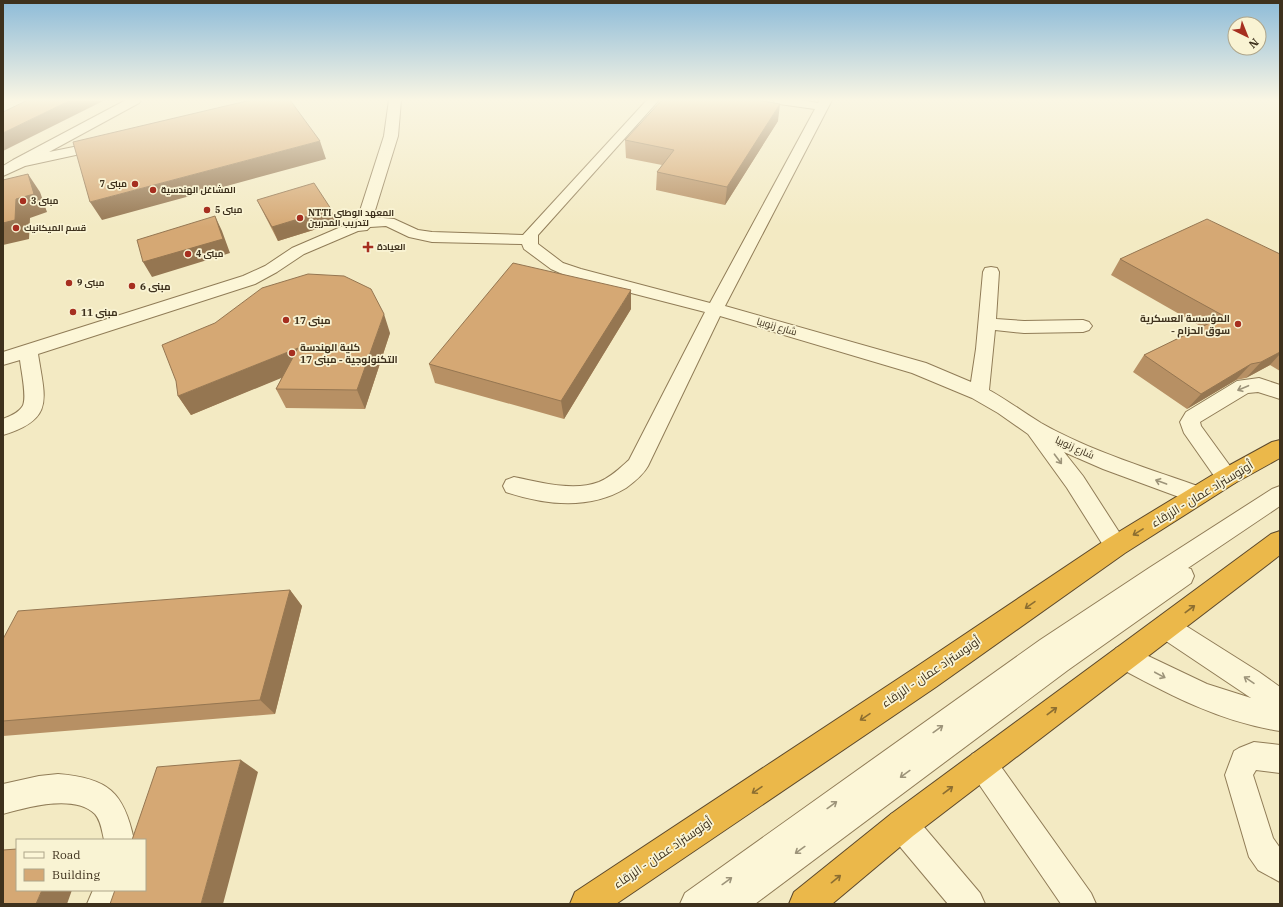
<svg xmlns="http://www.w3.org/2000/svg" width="1283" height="907" font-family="'IBM Plex Serif',Cairo,serif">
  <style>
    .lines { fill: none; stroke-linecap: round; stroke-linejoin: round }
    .minor-casing { stroke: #907c57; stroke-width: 2 }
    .highway-casing { stroke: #5d492c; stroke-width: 2 }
    .minor { fill: #fcf6d7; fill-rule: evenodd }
    .highway { fill: #ebb84a; fill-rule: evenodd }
    .wall { fill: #b79064 }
    .shaded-wall { fill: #957651 }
    .building { fill: #d5a874; stroke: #957651 }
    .oneway { stroke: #9d947a }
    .oneway2 { stroke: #8c6e31 }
    .poi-dot { fill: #a62f20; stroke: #f9f3d3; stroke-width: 1.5 }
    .labels { text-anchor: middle; stroke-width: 3.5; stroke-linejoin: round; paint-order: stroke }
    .far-poi-label { font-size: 9px; font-weight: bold; fill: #3e311d; stroke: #f9f3d3; text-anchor: start }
    .poi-label { font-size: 10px; font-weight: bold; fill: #3e311d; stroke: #f9f3d3; text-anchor: start }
    .street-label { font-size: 10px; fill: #3e311d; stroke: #f9f3d3 }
    .near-street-label { font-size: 12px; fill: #3e311d; stroke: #f9f3d3 }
  </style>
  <rect width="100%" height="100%" fill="#f3eac3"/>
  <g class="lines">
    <!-- minor casing -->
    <g class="minor-casing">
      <path id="minor" d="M126 100H141L139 103 49 152 103 141 108 142 110 145 108 148 25 166 3 176V166L13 160Z
        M389 100H401L398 136 373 217 394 219 418 230 432 232 523 235 647 100H659L538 235V244L563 263 581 269 710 303 815 109 779 104 775 103 773 100H801L818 103 820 100H832L725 306 926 363 971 382 976 349 983 272 985 268 991 267 997 268 999 272 996 319 1024 321 1083 320 1089 322 1092 326 1089 330 1083 332 1024 333 995 330 989 390C1007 400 1023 412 1041 423 1090 451 1153 470 1206 489L1209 495 1206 501 1198 504 1103 469 1064 452 1083 476 1128 546 1124 553 1116 556 1108 553 1067 488 1028 434 998 413 972 398 912 373 720 316 648 466C643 475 634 482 626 488 590 510 545 505 506 492L503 486 506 480 514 477C540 482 573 492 599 482 611 477 620 468 629 460L705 312 569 277 551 269 524 249 522 244 432 242 409 237 386 226 370 227 367 230 358 231 304 254 277 272 255 284 38 354C45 399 55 419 3 435V419C10 416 18 413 22 407 28 400 21 370 20 360L3 365V352L243 276 265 266 292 248 357 220 384 136Z
        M1259 378 1280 385V399L1258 392 1248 393 1200 422 1201 426 1238 477 1235 483 1227 485 1219 483 1184 433 1180 422 1186 412 1237 381Z
        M1280 486V506L1188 568 1191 569 1194 576 1191 583 1068 670 755 904H680L685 893 1040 640 1149 568 1272 489Z
        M1166 615 1175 619 1259 672 1280 687V731C1220 722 1168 694 1116 666L1112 657 1116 648 1125 645 1207 684 1251 698 1157 635 1153 627 1157 619Z
        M1254 742 1280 745V773L1256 770 1253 775 1273 838 1280 848V882L1258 870 1249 857 1225 775 1234 751 1239 748Z
        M982 750 992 754 1091 893 1096 904H1061L972 774 968 764 972 754Z
        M58 774C108 778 124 792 134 840H104C102 831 101 821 95 814 74 794 28 807 3 814V784L39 776Z
        M902 810 913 814 980 893 985 904H948L891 836 887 825 891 814Z
        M93 890H125L119 904H87Z"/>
    </g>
    <!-- highway casing -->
    <g class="highway-casing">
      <path id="highway" d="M1280 440V458L1235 483 1125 553 936 687 616 904H570L575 892 916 667 1107 539 1219 471 1272 442Z
        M1280 531V555L913 836 832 904H789L794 892 891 814 1271 534Z"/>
    </g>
    <!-- minor -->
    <use href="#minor" class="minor"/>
    <!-- highway -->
    <use href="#highway" class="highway"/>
  </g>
  <!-- wall -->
  <path class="wall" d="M778 121 725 205 656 190 657 172 662 165 626 158 625 140Z
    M257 200 336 223 278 241 264 214Z
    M1280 254V371L1270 365 1246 378 1236 380 1187 409 1133 372 1144 355 1202 327 1111 275 1120 259Z
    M631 309 564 419 435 383 429 364Z
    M390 333 365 409 286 408 276 389 282 377 191 415 178 396Z
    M290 590 302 606 275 714 3 736V639Z"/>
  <!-- shaded-wall -->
  <path class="shaded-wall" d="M71 100H105L3 151V133Z
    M780 104 778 121 725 205 727 187Z
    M320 141 326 159 102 220 90 202Z
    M28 174 40 192 47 212 30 218 29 239 3 245V223L16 199Z
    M331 209 336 223 278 241 272 227Z
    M215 216 222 231 230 253 152 277 143 262Z
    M631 290V309L564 419 561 401Z
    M384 314 390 333 365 409 357 390Z
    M298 348 308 367 191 415 178 396Z
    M1280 352V354L1270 365 1246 378 1261 362Z
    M1251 364 1236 380 1187 409 1201 394Z
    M290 590 302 606 275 714 260 700Z
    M241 760 258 772 223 904H201Z
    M42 890H72L67 904H36Z"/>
  <!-- building -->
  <path class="building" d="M28 100H71L3 133V112Z
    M251 100H290L320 141 90 202 73 142Z
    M662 100H757L780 104 727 187 657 172 674 150 625 140Z
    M28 174 34 194 16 199 15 220 3 223V180Z
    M314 183 331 209 272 227 257 200Z
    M215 216 223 239 143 262 137 240Z
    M1207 219 1280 254V352L1261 362 1251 364 1201 394 1144 355 1224 316 1120 259Z
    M513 263 631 290 561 401 429 364Z
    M308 274 344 276 371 289 384 314 357 390 276 389 298 348 178 396 176 381 162 345 215 323 262 288Z
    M290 590 260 700 3 721V639L18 611Z
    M241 760 201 904H110L115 890H145V840H132L157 767Z
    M17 849V890H42L36 904H3V850Z"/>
  <!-- one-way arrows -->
  <defs><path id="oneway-shaft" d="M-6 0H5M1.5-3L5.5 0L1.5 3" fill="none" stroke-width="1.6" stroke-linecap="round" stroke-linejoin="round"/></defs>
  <g class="oneway">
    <use href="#oneway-shaft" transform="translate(1243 388) rotate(157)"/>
    <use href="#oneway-shaft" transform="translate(1058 459) rotate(53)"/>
    <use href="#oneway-shaft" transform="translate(1161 482) rotate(-160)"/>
    <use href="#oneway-shaft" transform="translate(1160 675) rotate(28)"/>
    <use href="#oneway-shaft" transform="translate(1249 680) rotate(-146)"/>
    <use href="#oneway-shaft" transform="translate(938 729) rotate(-36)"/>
    <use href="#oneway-shaft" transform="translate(905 774) rotate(144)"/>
    <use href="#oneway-shaft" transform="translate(832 805) rotate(-36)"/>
    <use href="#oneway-shaft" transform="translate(800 850) rotate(144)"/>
    <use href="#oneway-shaft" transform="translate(727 881) rotate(-36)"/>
  </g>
  <g class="oneway2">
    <use href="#oneway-shaft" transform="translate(1138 532) rotate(148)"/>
    <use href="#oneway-shaft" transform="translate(1030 605) rotate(145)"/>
    <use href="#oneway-shaft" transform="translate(1190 609) rotate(-37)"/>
    <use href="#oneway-shaft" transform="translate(1052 711) rotate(-37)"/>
    <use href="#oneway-shaft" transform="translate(865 717) rotate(146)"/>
    <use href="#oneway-shaft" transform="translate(757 790) rotate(146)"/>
    <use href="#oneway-shaft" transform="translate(948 790) rotate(-37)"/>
    <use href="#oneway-shaft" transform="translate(836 879) rotate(-39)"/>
  </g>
  <!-- sky -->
  <linearGradient id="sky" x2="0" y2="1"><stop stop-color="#8dbbd8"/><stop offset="0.44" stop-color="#faf6e4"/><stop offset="1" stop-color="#faf6e4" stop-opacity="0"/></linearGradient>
  <rect width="1283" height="227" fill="url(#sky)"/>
  <!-- markers -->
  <g class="poi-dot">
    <circle cx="135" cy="184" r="4"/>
    <circle cx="153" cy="190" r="4"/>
    <circle cx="23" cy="201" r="4"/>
    <circle cx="207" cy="210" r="4"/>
    <circle cx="300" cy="218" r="4"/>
    <circle cx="16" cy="228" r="4"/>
    <path d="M366 241h4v4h4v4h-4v4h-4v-4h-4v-4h4z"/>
    <circle cx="188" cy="254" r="4"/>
    <circle cx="69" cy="283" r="4"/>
    <circle cx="132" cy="286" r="4"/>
    <circle cx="73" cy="312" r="4"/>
    <circle cx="286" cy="320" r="4"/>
    <circle cx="1238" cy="324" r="4"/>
    <circle cx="292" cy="353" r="4"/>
  </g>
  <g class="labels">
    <!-- far-poi labels -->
    <g class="far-poi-label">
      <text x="127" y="187" text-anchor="end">مبنى 7</text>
      <text x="161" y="193">المشاغل الهندسية</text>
      <text x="31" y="204">مبنى 3</text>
      <text x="215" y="213">مبنى 5</text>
      <text x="308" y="216">NTTI المعهد الوطني<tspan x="308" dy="10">لتدريب المدربين</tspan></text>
      <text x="24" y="231">قسم الميكانيك</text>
      <text x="377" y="250">العيادة</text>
      <text x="196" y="257">مبنى 4</text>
      <text x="77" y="286">مبنى 9</text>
    </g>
    <!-- poi labels -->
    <g class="poi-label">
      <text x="140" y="290">مبنى 6</text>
      <text x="81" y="316">مبنى 11</text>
      <text x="1230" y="322" text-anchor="end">المؤسسة العسكرية<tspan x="1230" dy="12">- سوق الحزام</tspan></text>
      <text x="294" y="324">مبنى 17</text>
      <text x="300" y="351">كلية الهندسة<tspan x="300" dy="12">التكنولوجية - مبنى 17</tspan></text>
    </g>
    <!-- street labels -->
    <g class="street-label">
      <text transform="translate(777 326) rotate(16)" y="4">شارع زنوبيا</text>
      <text transform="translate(1075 447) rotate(24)" y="4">شارع زنوبيا</text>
    </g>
    <!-- near-street labels -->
    <g class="near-street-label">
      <text transform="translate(1202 494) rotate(-31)" y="4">أوتوستراد عمان - الزرقاء</text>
      <text transform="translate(931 672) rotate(-34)" y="4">أوتوستراد عمان - الزرقاء</text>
      <text transform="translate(663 853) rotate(-34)" y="4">أوتوستراد عمان - الزرقاء</text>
    </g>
  </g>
  <!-- border -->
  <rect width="1283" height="907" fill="none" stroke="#3e311d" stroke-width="8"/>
  <!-- legend -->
  <rect x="16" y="839" width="130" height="52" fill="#f9f3d3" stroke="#aea58a"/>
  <rect x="24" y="852" width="20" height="6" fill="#fcf6d7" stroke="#aea58a"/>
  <text x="52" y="859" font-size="12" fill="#3e311d">Road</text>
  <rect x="24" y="869" width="20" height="12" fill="#d5a874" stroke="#aea58a"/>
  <text x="52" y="879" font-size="12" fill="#3e311d">Building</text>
  <!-- north arrow -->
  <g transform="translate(1247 36) rotate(137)"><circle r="19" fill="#f9f3d3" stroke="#aea58a"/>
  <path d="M0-3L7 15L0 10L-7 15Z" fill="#a62f20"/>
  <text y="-6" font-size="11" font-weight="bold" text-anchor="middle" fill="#3e311d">N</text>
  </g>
</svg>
